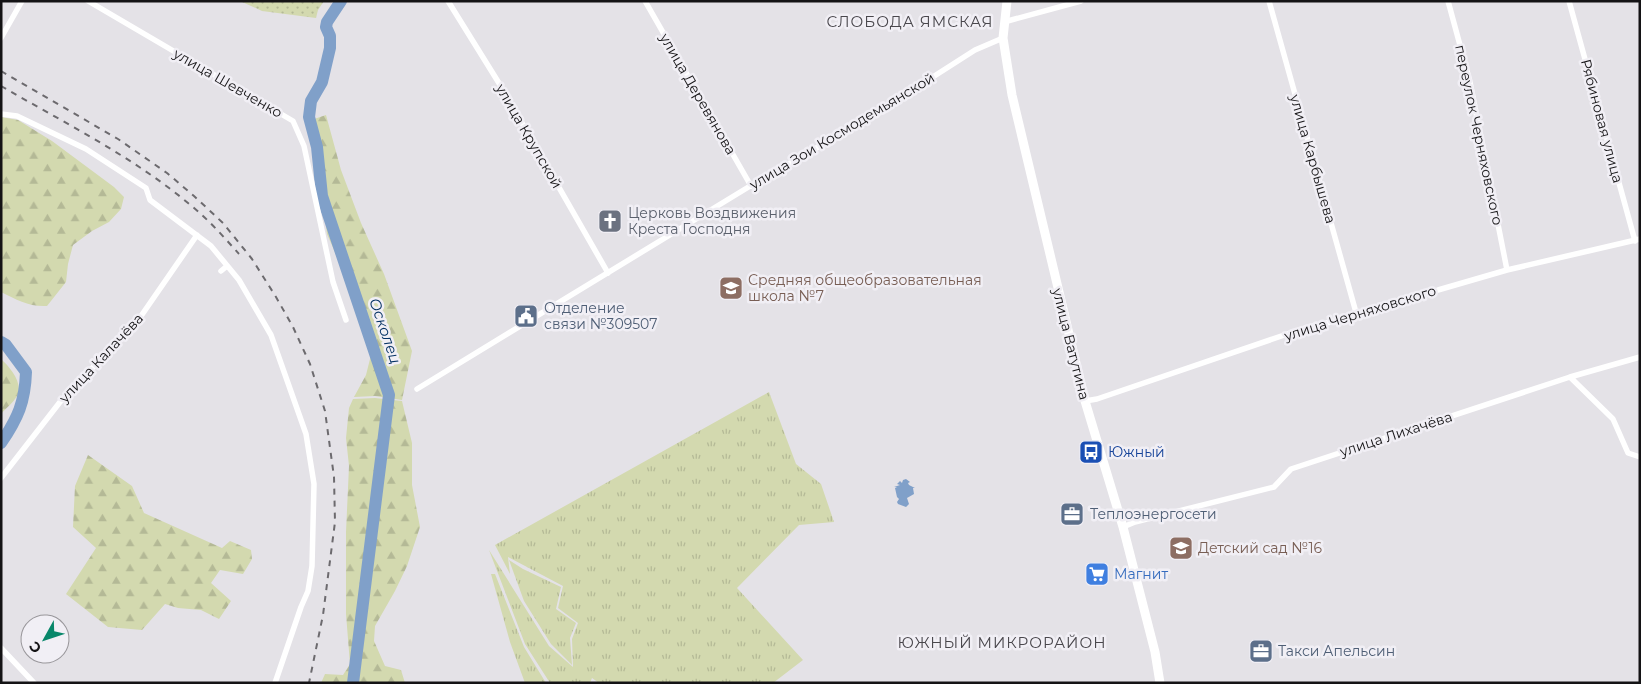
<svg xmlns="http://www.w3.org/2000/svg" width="1641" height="684" font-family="Montserrat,sans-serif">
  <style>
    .grass { fill: url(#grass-tufts) }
    .forest { fill: url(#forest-firs) }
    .garden { fill: url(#garden-dots) }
    .water { fill: #80a0c9 }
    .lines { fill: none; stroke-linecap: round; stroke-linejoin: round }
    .river { stroke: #80a0c9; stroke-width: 12 }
    .minor { stroke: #fff; stroke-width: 5.5 }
    .primary { stroke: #fff; stroke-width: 9 }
    .rail { stroke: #6c6a6e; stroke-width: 2; stroke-dasharray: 6 6; stroke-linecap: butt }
    .labels { text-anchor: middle; stroke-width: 5; stroke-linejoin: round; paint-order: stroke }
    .street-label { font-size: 14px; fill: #141315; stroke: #f1eff5 }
    .worship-label { font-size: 14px; fill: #5b616d; stroke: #f1eff5; text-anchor: start }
    .education-label { font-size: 14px; fill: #785e54; stroke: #f1eff5; text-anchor: start }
    .service-label { font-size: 14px; fill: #4e5e75; stroke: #f1eff5; text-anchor: start }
    .transit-label { font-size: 14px; fill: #164399; stroke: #f1eff5; text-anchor: start }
    .shop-label { font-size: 14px; fill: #366cbe; stroke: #f1eff5; text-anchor: start }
    .neighbourhood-label { font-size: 15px; letter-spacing: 1px; fill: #49474c; stroke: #f1eff5 }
    .water-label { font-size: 15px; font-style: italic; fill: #043264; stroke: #f1eff5 }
  </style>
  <defs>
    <pattern id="grass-tufts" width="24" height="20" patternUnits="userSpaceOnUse" patternTransform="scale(1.25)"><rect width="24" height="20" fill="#d3d9af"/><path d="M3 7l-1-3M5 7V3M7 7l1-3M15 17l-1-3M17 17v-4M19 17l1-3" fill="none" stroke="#b4b996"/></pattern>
    <pattern id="forest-firs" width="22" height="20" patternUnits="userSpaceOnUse" patternTransform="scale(1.25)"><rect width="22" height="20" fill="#d3d9af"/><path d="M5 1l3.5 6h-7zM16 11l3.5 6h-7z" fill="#b4b996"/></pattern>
    <pattern id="garden-dots" width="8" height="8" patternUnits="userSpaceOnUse" patternTransform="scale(1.25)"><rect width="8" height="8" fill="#d3d9af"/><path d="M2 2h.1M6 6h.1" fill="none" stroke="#b4b996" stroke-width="1.8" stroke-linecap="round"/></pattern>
  </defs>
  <rect width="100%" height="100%" fill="#e4e2e7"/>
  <!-- grass -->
  <path class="grass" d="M769 392 796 464 821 484 834 522 799 525 737 588 803 660 773 683H599L592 678 590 683H550L525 644 489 550 549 646 573 667 572 639 578 623 558 608 563 586 508 557 510 574 495 545Z
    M509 560 523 569 561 587 556 609 576 623 570 638 572 665 551 644 524 601Z
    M491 574H495L524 647 546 683H525L510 642Z"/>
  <!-- forest -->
  <path class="forest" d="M326 115 341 170 361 223 384 274 412 351 402 400 375 396 354 397 366 375 370 359 371 348 369 335 348 282 327 234 322 195 315 165 308 121Z
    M1 117 18 120 52 141 114 187 124 197 121 209 109 222 92 231 73 245 68 264 66 282 47 306C29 307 17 300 1 292Z
    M1 359C10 367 24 384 17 396 13 403 6 408 1 414Z
    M375 398 402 401 412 443V485L420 527 407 566 395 591 375 626 374 641 385 666 401 670 405 683H321L325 674 343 675 350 664 346 614V532L349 466 346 438 349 408 353 399Z
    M88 455 132 486 144 513 222 548 230 541 251 550 252 559 243 574 220 570 211 583 231 601 219 619 201 610 178 608 165 604 142 630 108 627 66 594 96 548 73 527 75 486Z"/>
  <!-- garden -->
  <path class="garden" d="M240 1H324L318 10 316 18 262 11Z"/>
  <!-- water -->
  <path class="water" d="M906 479 910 482 908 483 909 485 915 488H913L914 494 907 498 909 504 906 507 898 504 897 502 899 499 897 497 895 488 897 487H894L900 485 897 484 900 481 902 483 903 480Z"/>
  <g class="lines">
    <!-- river -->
    <path class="river" d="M341 1 327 22 326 27 330 36V48L322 82 311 101 309 117 317 147 322 196 389 395 353 683
      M1 342 6 345 26 372C25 402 18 418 1 443"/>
    <!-- minor -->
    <path class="minor" d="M88 1 293 121 304 146 333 282 346 320
      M448 1 502 88 608 273
      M645 1 751 186
      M1269 1 1357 316
      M1448 1 1470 82 1507 270
      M1569 1 1635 241
      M1004 22 1081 1
      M1 38 22 1
      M1 114 17 116 86 149 146 188 150 200 211 246 239 280 271 335 306 434 314 484 312 566 308 591 301 607 275 683
      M221 271 227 266
      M1570 377 1640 357
      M417 389 760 180 864 121 975 50 1003 38
      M1085 401 1097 399 1305 328 1357 316 1438 290 1507 270 1640 239
      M1 478 60 402 139 319 197 235
      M1123 527 1135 522 1274 487 1291 469 1570 377 1613 419 1628 453 1640 457
      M1 648 34 683"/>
    <!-- primary -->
    <path class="primary" d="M1007 1 1003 38 1012 95 1085 401 1123 527 1155 652 1160 683"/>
    <!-- rail -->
    <path class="rail" d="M1 71 118 139 167 173 194 196 223 223 252 259 276 297 293 327 310 364 325 411 334 477 335 522 323 615 309 683
      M1 86C63 122 133 157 188 203 207 218 223 236 239 254"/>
  </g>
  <!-- icons -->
  <defs>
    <g id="church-square" transform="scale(1.25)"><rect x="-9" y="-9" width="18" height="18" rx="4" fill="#6b7280" stroke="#f1eff5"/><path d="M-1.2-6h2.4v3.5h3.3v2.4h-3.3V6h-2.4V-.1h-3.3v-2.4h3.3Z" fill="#fff"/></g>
    <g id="school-square" transform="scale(1.25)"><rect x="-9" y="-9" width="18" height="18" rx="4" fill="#8d6e63" stroke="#f1eff5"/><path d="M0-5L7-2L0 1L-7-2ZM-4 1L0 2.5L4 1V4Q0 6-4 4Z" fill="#fff"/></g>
    <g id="civic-square" transform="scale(1.25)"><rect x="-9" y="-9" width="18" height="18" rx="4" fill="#5c6f8a" stroke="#f1eff5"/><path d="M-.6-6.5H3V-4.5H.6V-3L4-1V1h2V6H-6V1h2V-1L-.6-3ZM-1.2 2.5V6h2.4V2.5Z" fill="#fff"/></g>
    <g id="bus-square" transform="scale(1.25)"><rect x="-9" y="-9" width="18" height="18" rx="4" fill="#1a4fb4" stroke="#f1eff5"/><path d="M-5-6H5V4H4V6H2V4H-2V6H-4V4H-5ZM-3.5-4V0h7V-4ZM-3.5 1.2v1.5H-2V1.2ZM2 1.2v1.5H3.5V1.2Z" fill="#fff"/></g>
    <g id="office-square" transform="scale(1.25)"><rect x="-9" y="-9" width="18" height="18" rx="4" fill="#5c6f8a" stroke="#f1eff5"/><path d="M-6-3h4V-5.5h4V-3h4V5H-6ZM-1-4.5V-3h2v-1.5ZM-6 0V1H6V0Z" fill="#fff"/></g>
    <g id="supermarket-square" transform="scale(1.25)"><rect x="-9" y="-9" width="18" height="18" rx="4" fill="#3f7fe0" stroke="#f1eff5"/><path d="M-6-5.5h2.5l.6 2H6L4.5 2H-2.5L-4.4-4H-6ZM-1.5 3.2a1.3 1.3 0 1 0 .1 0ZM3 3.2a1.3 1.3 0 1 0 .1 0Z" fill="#fff"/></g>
  </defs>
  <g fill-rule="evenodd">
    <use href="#church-square" x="610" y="221"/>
    <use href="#school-square" x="731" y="288"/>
    <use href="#civic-square" x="526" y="316"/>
    <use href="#bus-square" x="1091" y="452"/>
    <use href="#office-square" x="1072" y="514"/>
    <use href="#school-square" x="1181" y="548"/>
    <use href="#supermarket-square" x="1097" y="574"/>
    <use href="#office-square" x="1261" y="651"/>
  </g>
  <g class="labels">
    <!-- street labels -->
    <g class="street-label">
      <text transform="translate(228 83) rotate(30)" y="5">улица Шевченко</text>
      <text transform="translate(698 94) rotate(60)" y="5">улица Деревянова</text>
      <text transform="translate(1602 121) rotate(75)" y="5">Рябиновая улица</text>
      <text transform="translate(842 131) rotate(-31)" y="5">улица Зои Космодемьянской</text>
      <text transform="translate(1479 135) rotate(78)" y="5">переулок Черняховского</text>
      <text transform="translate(529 136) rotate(60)" y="5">улица Крупской</text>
      <text transform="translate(1313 159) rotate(74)" y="5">улица Карбышева</text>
      <text transform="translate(1360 313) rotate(-17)" y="5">улица Черняховского</text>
      <text transform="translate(1071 344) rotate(76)" y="5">улица Ватутина</text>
      <text transform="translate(101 358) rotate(-47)" y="5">улица Калачёва</text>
      <text transform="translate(1396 434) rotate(-18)" y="5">улица Лихачёва</text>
    </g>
    <!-- worship labels -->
    <g class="worship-label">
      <text x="628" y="218">Церковь Воздвижения<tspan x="628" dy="16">Креста Господня</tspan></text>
    </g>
    <!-- education labels -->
    <g class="education-label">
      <text x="748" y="285">Средняя общеобразовательная<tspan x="748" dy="16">школа №7</tspan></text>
      <text x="1198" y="553">Детский сад №16</text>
    </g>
    <!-- service labels -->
    <g class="service-label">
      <text x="544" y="313">Отделение<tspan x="544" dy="16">связи №309507</tspan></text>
      <text x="1090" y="519">Теплоэнергосети</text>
      <text x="1278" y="656">Такси Апельсин</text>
    </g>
    <!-- transit labels -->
    <g class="transit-label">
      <text x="1108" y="457">Южный</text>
    </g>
    <!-- shop labels -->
    <g class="shop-label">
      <text x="1114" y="579">Магнит</text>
    </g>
    <!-- neighbourhood labels -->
    <g class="neighbourhood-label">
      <text x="910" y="27">СЛОБОДА ЯМСКАЯ</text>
      <text x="1002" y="648">ЮЖНЫЙ МИКРОРАЙОН</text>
    </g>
    <!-- water labels -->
    <g class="water-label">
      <text transform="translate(385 331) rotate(71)" y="5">Осколец</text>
    </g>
  </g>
  <!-- border -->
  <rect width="1641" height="684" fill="none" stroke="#141315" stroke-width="5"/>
  <!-- north arrow -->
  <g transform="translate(45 639) rotate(230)"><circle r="24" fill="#f1eff5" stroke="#99979b"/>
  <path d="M0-4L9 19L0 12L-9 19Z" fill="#08876a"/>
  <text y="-8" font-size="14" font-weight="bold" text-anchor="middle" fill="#141315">С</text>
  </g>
</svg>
